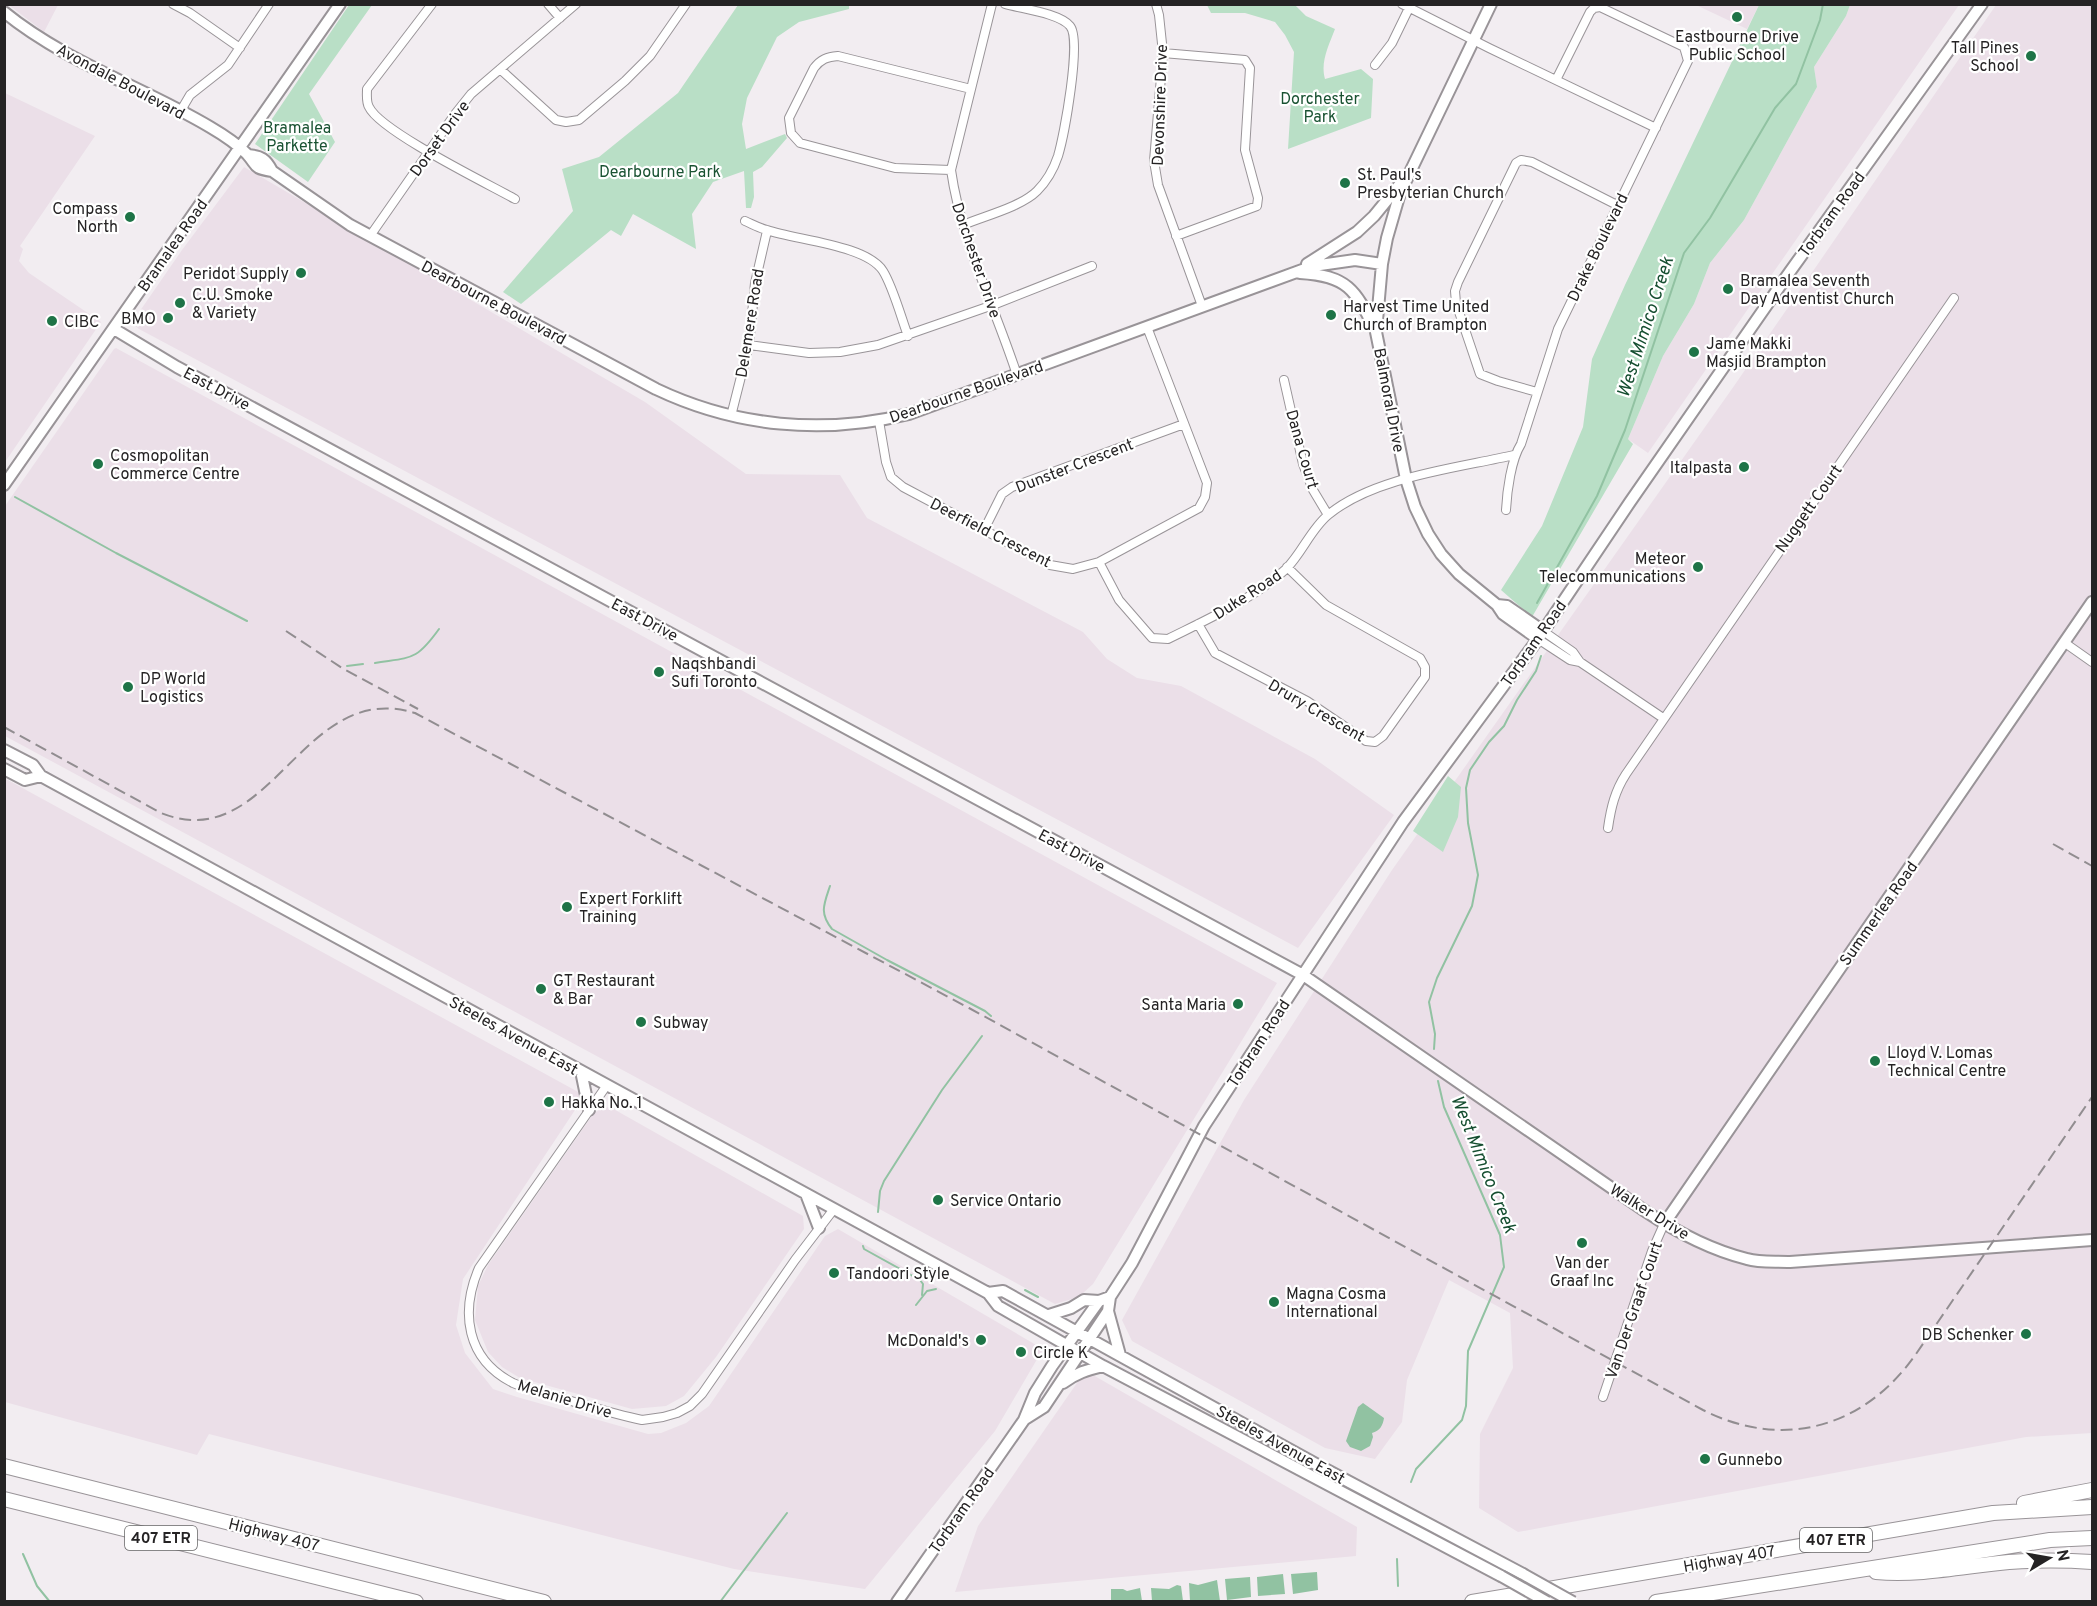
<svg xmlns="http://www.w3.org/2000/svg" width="2097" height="1606" font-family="Overpass,sans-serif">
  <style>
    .built { fill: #ebdfe8 }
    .green { fill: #b9dfc6 }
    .water { fill: #91c2a2 }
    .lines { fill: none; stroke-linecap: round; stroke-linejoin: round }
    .stream { stroke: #91c2a2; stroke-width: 2 }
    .street-casing { stroke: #999498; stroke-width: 10 }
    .secondary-casing { stroke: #999498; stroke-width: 14 }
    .highway-casing { stroke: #999498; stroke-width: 16 }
    .street { stroke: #fff; stroke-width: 8 }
    .secondary { stroke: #fff; stroke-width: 10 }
    .highway { stroke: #fff; stroke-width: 14 }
    .rail { stroke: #918d90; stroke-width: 2; stroke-dasharray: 12 6; stroke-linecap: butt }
    .secondary-bridge-casing { stroke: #999498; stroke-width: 14; stroke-linecap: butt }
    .secondary-bridge { stroke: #fff; stroke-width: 10 }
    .poi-dot { fill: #1e7447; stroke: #fff; stroke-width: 2 }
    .labels { text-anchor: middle; stroke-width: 4.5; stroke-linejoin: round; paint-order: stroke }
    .shield { fill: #fff; stroke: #666566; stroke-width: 1.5 }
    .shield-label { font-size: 15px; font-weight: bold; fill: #252324 }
    .poi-label { font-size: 16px; fill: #252324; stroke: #fff; text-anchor: start }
    .street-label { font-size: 16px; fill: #252324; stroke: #fff }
    .park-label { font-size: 16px; fill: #195232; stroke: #fff }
    .water-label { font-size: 18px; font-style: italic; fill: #154e30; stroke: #fff }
  </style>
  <rect width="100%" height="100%" fill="#f2edf1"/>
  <!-- built -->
  <path class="built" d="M9 5H58L44 32Z
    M1696 5H1759L1747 29Z
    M1850 5H1959L1648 453 1628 439 1663 356 1694 304 1710 263 1744 220 1817 87 1814 67 1846 16Z
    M1996 5H2092V1433L2026 1437 1518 1532 1479 1508 1480 1434 1513 1368 1510 1313 1449 1280 1407 1380 1402 1422 1375 1459 1325 1448 1132 1341 1122 1320 1244 1100 1392 870 1734 386Z
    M5 93 95 136 20 246 23 249 19 261 29 273 101 322 5 462Z
    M244 167 645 402 746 474 840 475 867 518 1083 632 1107 659 1137 678 1181 686 1315 759 1394 815 1298 948 139 329 133 324V321L182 250Z
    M116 348 1277 983 1093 1284 1082 1294 1072 1299 1055 1304 5 736V506L114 349Z
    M6 779 580 1093 579 1104 463 1279 456 1325 465 1353 493 1389 517 1397 648 1434 661 1433 686 1423 709 1406 825 1236 838 1229 1043 1349 995 1431 865 1589 734 1569 209 1434 197 1455 5 1402Z
    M610 1107 803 1216 804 1229 716 1357 684 1396 666 1406 632 1409 520 1378 502 1367 488 1352 475 1320 478 1286 488 1265 594 1113 603 1108Z
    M1093 1375 1357 1527 1356 1556 955 1592 978 1526 1079 1380Z"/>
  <!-- green -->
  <path class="green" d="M349 5H372L309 94 335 142 308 182 255 144Z
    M738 5 849 4V9L799 22 777 37 747 98 742 124 746 149 785 134 787 138 762 167 753 172 754 197 751 208H746L744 171 713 182 692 214 696 249 633 214 621 236 611 230 521 304 503 292 573 211 562 169 599 157 678 93Z
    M1207 5H1295L1306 16 1335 29C1329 45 1320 62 1325 79L1361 69 1373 79 1371 118 1288 149 1294 52 1285 35 1275 22 1245 13H1211Z
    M1759 5H1850L1846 16 1814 67 1817 87 1744 220 1710 263 1694 304 1663 356 1628 439 1633 444 1532 617 1501 590 1542 526 1583 427 1592 359 1625 285Z
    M1448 776 1461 787 1458 817 1443 852 1413 831Z"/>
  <!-- water -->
  <path class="water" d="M1363 1403 1384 1418C1383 1425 1380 1431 1372 1433L1373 1437 1370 1446 1361 1451 1350 1447 1346 1441 1358 1407Z
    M1317 1572 1318 1590 1293 1594 1291 1574Z
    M1283 1574 1285 1594 1258 1596 1257 1577Z
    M1250 1577 1251 1597 1227 1600 1225 1579Z
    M1217 1580 1220 1601H1190L1189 1583 1198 1585Z
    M1177 1585 1181 1586 1183 1601H1152L1151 1588 1169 1589Z
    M1140 1588 1142 1601H1111V1589H1123L1127 1591Z"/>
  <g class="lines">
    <!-- stream -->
    <path class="stream" d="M15 497 116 553 247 621
      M1537 603 1597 496 1625 430 1684 253 1710 218 1775 108 1796 84 1820 20 1823 4
      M375 663C412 657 416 661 439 629
      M347 666 363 664
      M830 886C824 904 819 913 832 929L887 960 985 1011 991 1016
      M1434 1049 1435 1034 1429 1002 1437 978 1472 906 1478 875 1468 823 1466 788 1470 770 1489 742 1504 726 1517 700 1536 671 1541 656
      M878 1212 880 1191 884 1181 942 1090 982 1036
      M863 1246 864 1249 920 1280 923 1284 922 1295
      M1025 1290 1038 1297
      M916 1305 927 1291 936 1289
      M1411 1482 1416 1469 1462 1420 1466 1406 1468 1351 1504 1267 1500 1235 1444 1107 1438 1081
      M23 1554 37 1586 50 1602
      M1397 1559 1398 1586
      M720 1602 787 1513"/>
    <!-- street casing -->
    <g class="street-casing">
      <path id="street" d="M173 4 190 13 240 48
        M432 4 367 89C367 95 366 102 369 107 380 131 488 184 515 199
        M548 4 560 18
        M992 4 951 170C961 241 995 307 1017 375
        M1156 4 1159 15 1163 53 1154 161 1158 185 1202 306
        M1402 4 1489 48 1656 128
        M1163 53 1245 60 1250 68 1245 150 1258 198 1257 206 1176 236
        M1375 65 1392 43 1410 6
        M500 69 556 120 566 122 579 120 625 81 650 56 686 4
        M180 112 190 95 228 65 269 4
        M951 170 895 168 800 143 791 133 789 118 814 68C821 59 827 57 838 56L971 89
        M745 221C752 224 759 228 767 230 795 240 867 245 883 271 893 287 901 317 908 336
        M963 225C984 216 1021 207 1037 191 1046 182 1054 168 1058 156 1064 136 1082 40 1070 26 1059 13 1022 9 1005 4
        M370 236 455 114 471 94 576 4
        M749 345 809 353 840 352 878 345 993 305 1092 266
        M1284 380 1303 464 1313 490 1328 515
        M1537 392 1498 381 1480 374 1456 303 1455 291 1458 282 1516 163 1521 160 1532 162 1617 205
        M731 416 749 345 755 283 767 231
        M879 421 886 462 891 477 903 487 1050 565 1073 569 1099 562 1199 508 1205 497 1207 483 1147 327
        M1506 510C1507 491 1511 460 1521 444L1558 329 1688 61 1684 47 1600 7 1594 8 1590 12 1556 80
        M984 530 1002 494 1012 487 1184 424
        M1099 562 1119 600 1152 638 1168 639C1208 619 1253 599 1286 569 1302 553 1311 529 1328 515 1373 477 1458 468 1514 455
        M1198 624 1215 653 1307 701 1366 741 1375 742 1383 736 1425 677V667L1420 658 1326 605 1287 567
        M1543 631 1573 652 1580 662 1663 718
        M1538 639 1570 660 1580 662
        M2065 643 2092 662
        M1608 828C1611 807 1615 791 1626 774L1954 298
        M607 1085 479 1268C460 1312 466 1359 513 1383 531 1391 552 1395 571 1401 595 1408 618 1415 642 1420L663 1417 677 1413 690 1406 702 1394 795 1260 834 1209
        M1603 1397 1652 1251 1664 1224"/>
    </g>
    <!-- secondary casing -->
    <g class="secondary-casing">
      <path id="secondary" d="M1491 4 1400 193 1387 238 1382 264 1376 332 1406 479 1415 507 1428 534 1441 554 1459 574 1497 605 1503 614 1538 639
        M4 12C65 62 143 87 210 127 222 134 237 144 247 154 258 166 252 168 272 171
        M248 155C261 156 266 159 272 171L350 225 656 389C736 427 823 435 909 414L1313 266 1355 260 1382 264
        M1307 264 1357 232 1374 216 1401 183
        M1300 273C1349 276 1355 290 1376 331
        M114 329 177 367 1303 975 1645 1211C1675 1231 1711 1250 1747 1259 1760 1263 1776 1261 1790 1262L2092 1240
        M4 485 340 4
        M1497 605 1507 606 1543 631
        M4 750 33 765 41 776 988 1293 998 1306 1103 1366 1501 1576
        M4 769 25 780 41 776
        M581 1071 589 1110
        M806 1194 819 1228
        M1664 1224 2092 602
        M988 1293 1003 1291 1323 1468 1523 1574
        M1108 1311 1120 1355
        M1049 1315 1071 1308 1084 1300 1099 1301
        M1063 1383C1076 1373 1087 1370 1103 1366
        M1025 1419 1044 1407 1108 1311 1110 1297 1132 1263 1204 1126 1403 822 1538 639 1630 502 1789 273 1982 4
        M897 1602 1024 1420 1035 1393 1052 1366 1099 1301 1110 1297"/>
    </g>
    <!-- highway casing -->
    <g class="highway-casing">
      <path id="highway" d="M4 1466 544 1602
        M4 1499 416 1602
        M2024 1503 2092 1490
        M1876 1572C1921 1576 1965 1566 2009 1562 2037 1560 2065 1560 2092 1562
        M1472 1602 1993 1513 2092 1507
        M1656 1602 2050 1540 2092 1538"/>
    </g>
    <!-- street -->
    <use href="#street" class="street"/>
    <!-- secondary -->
    <use href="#secondary" class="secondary"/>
    <!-- highway -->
    <use href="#highway" class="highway"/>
    <!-- rail -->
    <path class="rail" d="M286 631 342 668 418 709
      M4 727 161 813C272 857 301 678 415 713L969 1008 1703 1410C1784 1451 1865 1427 1916 1354L2092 1097
      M2053 844 2092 866"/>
    <!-- secondary-bridge casing -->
    <g class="secondary-bridge-casing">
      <path id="secondary-bridge" d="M1523 1574 1573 1602
        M1501 1576 1547 1602"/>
    </g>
    <!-- secondary-bridge -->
    <use href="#secondary-bridge" class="secondary-bridge"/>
  </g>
  <!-- markers -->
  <g class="poi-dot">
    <circle cx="1737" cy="17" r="6"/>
    <circle cx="2031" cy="56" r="6"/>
    <circle cx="1345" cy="183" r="6"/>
    <circle cx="130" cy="217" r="6"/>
    <circle cx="301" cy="273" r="6"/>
    <circle cx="1728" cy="289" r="6"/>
    <circle cx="180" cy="303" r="6"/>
    <circle cx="1331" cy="315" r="6"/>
    <circle cx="168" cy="318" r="6"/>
    <circle cx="52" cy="321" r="6"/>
    <circle cx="1694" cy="352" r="6"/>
    <circle cx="98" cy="464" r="6"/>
    <circle cx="1744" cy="467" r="6"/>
    <circle cx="1698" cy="567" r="6"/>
    <circle cx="659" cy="672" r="6"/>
    <circle cx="128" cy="687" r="6"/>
    <circle cx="567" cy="907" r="6"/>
    <circle cx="541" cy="989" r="6"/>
    <circle cx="1238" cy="1004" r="6"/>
    <circle cx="641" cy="1022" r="6"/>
    <circle cx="1875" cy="1061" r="6"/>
    <circle cx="549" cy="1102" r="6"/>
    <circle cx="938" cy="1200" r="6"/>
    <circle cx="1582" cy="1243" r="6"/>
    <circle cx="834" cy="1273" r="6"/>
    <circle cx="1274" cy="1302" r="6"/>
    <circle cx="2026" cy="1334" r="6"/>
    <circle cx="981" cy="1340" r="6"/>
    <circle cx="1021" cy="1352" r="6"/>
    <circle cx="1705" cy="1459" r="6"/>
  </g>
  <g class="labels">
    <!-- shield labels -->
    <g class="shield">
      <rect x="125" y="1526" width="72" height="24" rx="4.5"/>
      <rect x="1800" y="1528" width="72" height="24" rx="4.5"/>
    </g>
    <g class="shield-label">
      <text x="161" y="1543">407 ETR</text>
      <text x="1836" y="1545">407 ETR</text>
    </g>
    <!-- poi labels -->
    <g class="poi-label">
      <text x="1737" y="42" text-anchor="middle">Eastbourne Drive<tspan x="1737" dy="18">Public School</tspan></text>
      <text x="2019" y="53" text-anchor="end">Tall Pines<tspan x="2019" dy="18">School</tspan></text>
      <text x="1357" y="180">St. Paul's<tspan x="1357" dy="18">Presbyterian Church</tspan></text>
      <text x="118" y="214" text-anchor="end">Compass<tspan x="118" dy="18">North</tspan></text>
      <text x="289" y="279" text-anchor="end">Peridot Supply</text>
      <text x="1740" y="286">Bramalea Seventh<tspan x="1740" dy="18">Day Adventist Church</tspan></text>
      <text x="192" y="300">C.U. Smoke<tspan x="192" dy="18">&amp; Variety</tspan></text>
      <text x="1343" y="312">Harvest Time United<tspan x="1343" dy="18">Church of Brampton</tspan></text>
      <text x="156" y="324" text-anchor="end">BMO</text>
      <text x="64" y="327">CIBC</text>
      <text x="1706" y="349">Jame Makki<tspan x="1706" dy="18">Masjid Brampton</tspan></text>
      <text x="110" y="461">Cosmopolitan<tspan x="110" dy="18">Commerce Centre</tspan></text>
      <text x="1732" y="473" text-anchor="end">Italpasta</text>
      <text x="1686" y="564" text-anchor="end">Meteor<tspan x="1686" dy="18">Telecommunications</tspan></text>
      <text x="671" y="669">Naqshbandi<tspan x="671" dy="18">Sufi Toronto</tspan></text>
      <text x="140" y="684">DP World<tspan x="140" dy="18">Logistics</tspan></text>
      <text x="579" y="904">Expert Forklift<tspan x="579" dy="18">Training</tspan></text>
      <text x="553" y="986">GT Restaurant<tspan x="553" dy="18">&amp; Bar</tspan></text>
      <text x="1226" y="1010" text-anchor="end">Santa Maria</text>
      <text x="653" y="1028">Subway</text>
      <text x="1887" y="1058">Lloyd V. Lomas<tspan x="1887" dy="18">Technical Centre</tspan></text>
      <text x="561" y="1108">Hakka No. 1</text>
      <text x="950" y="1206">Service Ontario</text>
      <text x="1582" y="1268" text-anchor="middle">Van der<tspan x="1582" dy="18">Graaf Inc</tspan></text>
      <text x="846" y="1279">Tandoori Style</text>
      <text x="1286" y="1299">Magna Cosma<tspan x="1286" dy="18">International</tspan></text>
      <text x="2014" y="1340" text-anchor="end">DB Schenker</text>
      <text x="969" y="1346" text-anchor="end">McDonald's</text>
      <text x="1033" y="1358">Circle K</text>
      <text x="1717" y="1465">Gunnebo</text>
    </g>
    <!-- street labels -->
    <g class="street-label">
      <text transform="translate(121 81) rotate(28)" y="6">Avondale Boulevard</text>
      <text transform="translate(1159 105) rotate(-88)" y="6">Devonshire Drive</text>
      <text transform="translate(439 138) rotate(-54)" y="6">Dorset Drive</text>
      <text transform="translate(1831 214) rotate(-54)" y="6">Torbram Road</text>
      <text transform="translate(172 245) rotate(-55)" y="6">Bramalea Road</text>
      <text transform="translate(1597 247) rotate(-64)" y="6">Drake Boulevard</text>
      <text transform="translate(977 260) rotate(71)" y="6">Dorchester Drive</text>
      <text transform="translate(494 302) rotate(28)" y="6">Dearbourne Boulevard</text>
      <text transform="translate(749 323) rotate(-81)" y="6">Delemere Road</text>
      <text transform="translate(217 388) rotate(28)" y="6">East Drive</text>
      <text transform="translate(966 391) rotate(-19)" y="6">Dearbourne Boulevard</text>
      <text transform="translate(1390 400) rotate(79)" y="6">Balmoral Drive</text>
      <text transform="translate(1303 449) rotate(74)" y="6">Dana Court</text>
      <text transform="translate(1074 465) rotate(-21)" y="6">Dunster Crescent</text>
      <text transform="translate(1808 508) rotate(-55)" y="6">Nuggett Court</text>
      <text transform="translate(991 532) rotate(27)" y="6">Deerfield Crescent</text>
      <text transform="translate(1247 594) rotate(-33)" y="6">Duke Road</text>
      <text transform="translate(645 619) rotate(28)" y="6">East Drive</text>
      <text transform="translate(1533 643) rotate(-55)" y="6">Torbram Road</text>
      <text transform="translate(1317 710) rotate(30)" y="6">Drury Crescent</text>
      <text transform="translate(1072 850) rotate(28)" y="6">East Drive</text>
      <text transform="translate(1878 913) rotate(-55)" y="6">Summerlea Road</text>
      <text transform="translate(514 1035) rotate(29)" y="6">Steeles Avenue East</text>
      <text transform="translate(1258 1043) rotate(-57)" y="6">Torbram Road</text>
      <text transform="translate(1650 1211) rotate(32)" y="6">Walker Drive</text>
      <text transform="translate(1633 1310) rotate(-71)" y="6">Van Der Graaf Court</text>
      <text transform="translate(565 1398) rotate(17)" y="6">Melanie Drive</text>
      <text transform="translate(1281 1444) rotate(29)" y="6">Steeles Avenue East</text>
      <text transform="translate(961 1510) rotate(-55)" y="6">Torbram Road</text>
      <text transform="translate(274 1534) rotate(14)" y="6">Highway 407</text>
      <text transform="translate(1729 1558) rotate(-10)" y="6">Highway 407</text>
    </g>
    <!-- park labels -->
    <g class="park-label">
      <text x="1320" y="104">Dorchester<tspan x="1320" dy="18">Park</tspan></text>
      <text x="297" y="133">Bramalea<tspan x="297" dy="18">Parkette</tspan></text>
      <text x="660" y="177">Dearbourne Park</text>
    </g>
    <!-- water labels -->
    <g class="water-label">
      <text transform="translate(1645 327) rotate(-72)" y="6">West Mimico Creek</text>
      <text transform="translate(1484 1164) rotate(68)" y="6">West Mimico Creek</text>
    </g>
  </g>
  <!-- border -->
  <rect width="2097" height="1606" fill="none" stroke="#252324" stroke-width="12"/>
  <!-- north arrow -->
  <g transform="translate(2049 1558) rotate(79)" stroke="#ffffff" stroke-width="4.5" paint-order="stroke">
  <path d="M0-4.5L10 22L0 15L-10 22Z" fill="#252324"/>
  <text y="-9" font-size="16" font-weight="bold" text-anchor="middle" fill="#252324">N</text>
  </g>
</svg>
